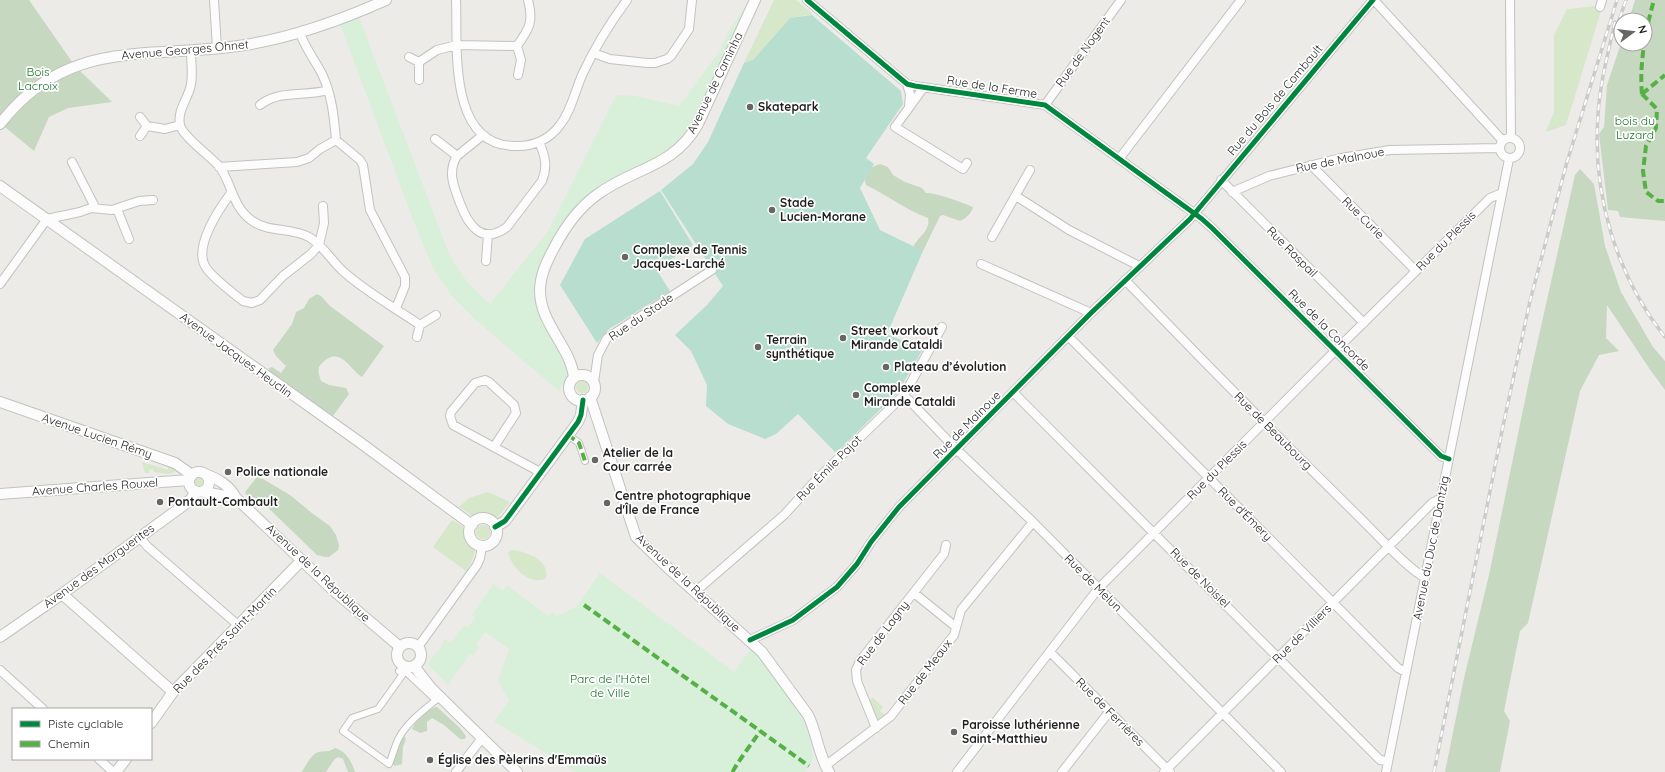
<svg xmlns="http://www.w3.org/2000/svg" width="1665" height="772" font-family="Quicksand,sans-serif">
  <style>
    .grass { fill: #d7e7ca }
    .forest { fill: #c7d8c0 }
    .park { fill: #d8efda }
    .pitch { fill: #b8ded0 }
    .lines { fill: none; stroke-linecap: round; stroke-linejoin: round }
    .pedestrian-casing { stroke: #c2c2c0; stroke-width: 8 }
    .minor-casing { stroke: #c2c2c0; stroke-width: 10 }
    .tertiary-casing { stroke: #c2c2c0; stroke-width: 12 }
    .pedestrian { stroke: #fcfcfc; stroke-width: 6 }
    .minor { stroke: #fcfcfc; stroke-width: 8 }
    .tertiary { stroke: #fcfcfc; stroke-width: 10 }
    .rail-casing { stroke: #cbcbca; stroke-width: 3.5 }
    .rail { stroke: #fff; stroke-width: 2; stroke-dasharray: 6; stroke-linecap: butt }
    .quiet { stroke: #55b145; stroke-width: 4; stroke-dasharray: 8 4; stroke-linecap: butt }
    .cycleway-casing { stroke: #fff; stroke-width: 8 }
    .cycleway { stroke: #00873e; stroke-width: 5 }
    .poi-dot { fill: #676665; stroke: #fff; stroke-width: 1.5 }
    .labels { text-anchor: middle; stroke-width: 3.5; stroke-linejoin: round; paint-order: stroke }
    .street-label { font-size: 12px; fill: #1f1f1f; stroke: #fff }
    .park-label { font-size: 12px; fill: #187125; stroke: #fff }
    .poi-label { font-size: 12px; font-weight: bold; fill: #1f1f1f; stroke: #fff; text-anchor: start }
  </style>
  <rect width="100%" height="100%" fill="#ecebe8"/>
  <!-- grass -->
  <path class="grass" d="M774 0H796L813 14 790 18 753 60 744 63Z
    M1597 6 1602 8 1566 125 1546 132 1554 112V35L1567 9Z
    M576 387a6 6 0 1 1 12 0a6 6 0 1 1-12 0Z
    M142 462 168 470V466L175 469V472L168 474 154 472 153 469 149 470V473H145Z
    M193 482a6 6 0 1 1 12 0a6 6 0 1 1-12 0Z
    M488 492 510 502 498 517 483 514 473 516 459 507 469 498Z
    M452 520 462 526 467 542 475 552 472 561 466 571 433 547Z
    M476 532a7 7 0 1 1 14 0a7 7 0 1 1-14 0Z
    M512 550C526 551 550 560 546 578 530 587 511 567 508 552Z
    M872 697 883 707 880 711 885 715 880 719 875 717 870 701Z"/>
  <!-- forest -->
  <path class="forest" d="M0 0H29L75 66 112 102 68 108 49 117 34 151 0 123Z
    M1635 0H1665V221L1620 217 1618 211 1608 210 1599 134 1604 127 1607 85 1621 43 1645 44V20H1629Z
    M880 164 888 167 893 175 905 182 922 188 926 193C935 192 963 203 973 207 972 212 966 219 960 221L943 215 940 216 923 251H912C914 238 931 233 928 218 906 210 887 195 866 185L864 177 870 168Z
    M1580 169 1594 184 1605 246 1621 292 1653 347 1665 361V390L1651 371 1607 305 1606 338 1619 351 1599 355 1580 391 1528 623 1520 631 1504 711 1510 721 1500 772H1445L1464 678 1489 575 1531 371 1575 175Z
    M317 294 321 296 330 306 384 346 362 377C349 369 341 345 322 363 316 369 319 374 321 381L329 385 346 388 349 394 333 416 269 371V368L272 367 281 373 286 366 276 356 273 350 292 324 296 312 304 308 309 299Z
    M257 477 263 479 290 495 313 514 330 526 336 535 339 545 338 550 329 557H325L317 555 259 499C253 497 247 499 245 492Z
    M435 707H437L460 728 466 736 465 739H460L444 725 432 718 427 722V731L420 733 412 729 419 716Z
    M403 735 406 739 403 747 402 764 395 766 392 764Z
    M335 748C346 751 352 762 355 772H348L343 759 338 757 334 760 326 772H302C305 766 312 753 319 752 327 750 327 753 335 748Z"/>
  <!-- park -->
  <path class="park" d="M747 5 720 67 692 125 684 138 667 152 586 197 567 218 543 257 536 283 535 290 541 317 570 373 559 391 477 321 451 295 433 268 417 230 340 24 359 17 448 251C460 276 470 285 490 304L548 231 616 95 635 96 679 106 719 52 729 30Z
    M600 573 734 672 751 649 760 659 799 712 807 728 814 758 805 772H576L494 721 509 701 498 680 509 649 485 632 476 645 479 647 473 656 470 654 448 685 428 664 437 651 441 649 442 644 445 639 451 643 464 625 468 627 475 618 472 615 493 584 503 591 507 585 548 616 552 612 557 616 576 607Z"/>
  <!-- pitch -->
  <path class="pitch" d="M812 15 901 91 903 104 866 158 874 164 860 188 880 230 923 251 887 334 923 349 898 392 836 453 798 414 776 434 765 439 728 424 706 406 707 385 691 351 675 335 707 305 723 286 661 190 693 164 708 142 744 63 753 60 790 18Z
    M660 191 693 245 656 269 670 291 609 329 597 343 560 285 585 239Z"/>
  <g class="lines">
    <!-- pedestrian casing -->
    <g class="pedestrian-casing">
      <path id="pedestrian" d="M568 435 579 443 585 461
        M402 668 436 700C424 710 408 722 400 736 395 744 393 755 389 764L343 731 352 718 378 709 403 674 399 671Z"/>
    </g>
    <!-- minor casing -->
    <g class="minor-casing">
      <path id="minor" d="M214 0 217 48
        M456 0C458 45 447 146 515 146 533 147 550 139 560 125 572 110 575 90 583 73 595 47 610 23 627 0
        M807 0 907 84 915 86 1045 105 1202 219 1212 228 1441 456 1449 459
        M1374 0 1503 141
        M1510 0 1511 138
        M1600 7 1602 0
        M300 33C305 48 315 60 322 74 332 95 334 117 336 140L360 160 363 165 370 210 405 277V286L396 308
        M191 51C191 62 193 74 191 84 189 98 177 109 180 125 182 136 210 156 219 166 232 183 232 206 251 220 268 233 291 227 309 237 324 246 332 262 345 273 368 293 395 308 420 325
        M593 53 610 59 647 63H655L667 59 671 56 689 29 692 0
        M409 57 419 62V80
        M419 62 437 50 457 45 517 46
        M518 75 521 60 517 46C529 29 534 22 528 0
        M907 84 910 94 909 107
        M924 87 895 127 963 169 967 163
        M260 105C280 89 306 97 328 90
        M1045 105 1121 0
        M140 117 147 126 140 136
        M147 126 165 129 180 125
        M483 135 457 156C447 172 454 187 460 203 468 225 482 246 507 227L542 181C548 167 545 155 539 142
        M1500 148a10 10 0 1 1 20 0a10 10 0 1 1-20 0Z
        M435 139 457 156
        M1119 159 1241 0
        M72 162 95 207
        M1311 165 1416 271
        M219 167 297 162 309 158 320 149 336 140
        M1221 180 1364 323
        M1232 192 1269 176 1341 158 1390 150 1500 148
        M231 193C219 209 194 246 205 266 212 278 232 292 243 301L252 303 260 300 283 276 311 254 319 245 324 223 323 206
        M1016 196 1069 230 1139 266
        M117 209 129 239
        M992 237 1030 170
        M486 261 488 234
        M981 264 1091 313
        M1125 280C1201 359 1278 437 1356 514 1370 527 1410 572 1425 577
        M0 284 47 219 80 212 91 208 112 210 139 201 153 200
        M1068 336 1398 668 1406 672
        M417 337 420 325 436 315
        M594 382 598 355 607 338 712 270
        M1013 392 1380 760 1388 761
        M904 395 956 449 1033 522 1281 772
        M494 447 516 413 514 405 489 382 485 380 475 383 451 412 450 416 453 425 540 472
        M139 537 148 547 238 625
        M695 592 784 515 816 480 904 395 942 327
        M914 593 956 627
        M750 640 793 620 837 587 857 564 871 542 899 507 1091 313 1190 219 1373 0
        M418 647 477 565 480 558 482 546
        M1050 652 1170 772
        M0 670 43 709
        M876 728 857 681 856 670 860 661 944 554 946 545
        M99 759 113 772
        M825 766 891 716 954 635 961 610 1033 522
        M456 772 482 738
        M957 772 1098 589 1335 351 1490 198 1502 193
        M1062 772 1109 712
        M1164 772 1432 503 1441 498
        M1386 772 1509 159"/>
    </g>
    <!-- tertiary casing -->
    <g class="tertiary-casing">
      <path id="tertiary" d="M0 124C66 38 144 59 238 46 289 39 339 21 386 0
        M0 186 358 441 472 525
        M569 388a13 13 0 1 1 26 0a13 13 0 1 1-26 0Z
        M574 378C571 347 540 324 540 291 540 275 547 261 554 248 565 227 578 208 598 194 635 167 673 168 698 124L755 0
        M590 397 636 537 667 567 762 652 808 715C817 733 818 754 829 772
        M0 402 175 463 192 475
        M189 482a10 10 0 1 1 20 0a10 10 0 1 1-20 0Z
        M205 474C218 479 229 485 236 498L334 591 400 647
        M204 492 236 498
        M0 494 189 480
        M469 532a14 14 0 1 1 28 0a14 14 0 1 1-28 0Z
        M495 527 505 521 511 513 578 422 581 415 583 400
        M62 594 173 692
        M0 637 62 594 184 505 191 499 195 492
        M397 655a12 12 0 1 1 24 0a12 12 0 1 1-24 0Z
        M414 666 431 688 517 772
        M151 723 173 692 302 560
        M116 772 126 759"/>
    </g>
    <!-- pedestrian -->
    <use href="#pedestrian" class="pedestrian"/>
    <!-- minor -->
    <use href="#minor" class="minor"/>
    <!-- tertiary -->
    <use href="#tertiary" class="tertiary"/>
    <!-- rail casing -->
    <g class="rail-casing">
      <path id="rail" d="M1615 22C1608 53 1600 83 1598 115 1592 194 1616 275 1665 337
        M1616 29 1626 0
        M1434 772 1503 426 1530 301 1567 162 1617 0"/>
    </g>
    <!-- rail -->
    <use href="#rail" class="rail"/>
    <!-- quiet -->
    <path class="quiet" d="M1642 94 1657 109 1656 128 1646 146 1643 171 1646 192 1658 201H1665
      M1642 94C1639 64 1646 28 1654 0
      M1642 94 1665 75
      M568 435 579 443 585 461
      M584 605 809 766
      M733 772C733 768 756 738 760 731"/>
    <!-- cycleway casing -->
    <g class="cycleway-casing">
      <path id="cycleway" d="M807 0 907 84 915 86 1045 105 1202 219 1212 228 1441 456 1449 459
        M495 527 505 521 511 513 578 422 581 415 583 400
        M750 640 793 620 837 587 857 564 871 542 899 507 1091 313 1190 219 1373 0"/>
    </g>
    <!-- cycleway -->
    <use href="#cycleway" class="cycleway"/>
  </g>
  <!-- markers -->
  <g class="poi-dot">
    <circle cx="750" cy="107" r="4"/>
    <circle cx="772" cy="210" r="4"/>
    <circle cx="625" cy="257" r="4"/>
    <circle cx="843" cy="338" r="4"/>
    <circle cx="758" cy="347" r="4"/>
    <circle cx="886" cy="367" r="4"/>
    <circle cx="856" cy="395" r="4"/>
    <circle cx="595" cy="460" r="4"/>
    <circle cx="228" cy="472" r="4"/>
    <circle cx="160" cy="502" r="4"/>
    <circle cx="607" cy="503" r="4"/>
    <circle cx="954" cy="732" r="4"/>
    <circle cx="430" cy="760" r="4"/>
  </g>
  <g class="labels">
    <!-- street labels -->
    <g class="street-label">
      <text transform="translate(185 50) rotate(-5)" y="4">Avenue Georges Ohnet</text>
      <text transform="translate(1083 52) rotate(-54)" y="4">Rue de Nogent</text>
      <text transform="translate(715 83) rotate(-64)" y="4">Avenue de Caminha</text>
      <text transform="translate(992 87) rotate(9)" y="4">Rue de la Ferme</text>
      <text transform="translate(1275 100) rotate(-50)" y="4">Rue du Bois de Combault</text>
      <text transform="translate(1340 160) rotate(-11)" y="4">Rue de Malnoue</text>
      <text transform="translate(1363 218) rotate(45)" y="4">Rue Curie</text>
      <text transform="translate(1446 241) rotate(-45)" y="4">Rue du Plessis</text>
      <text transform="translate(1292 252) rotate(45)" y="4">Rue Raspail</text>
      <text transform="translate(641 317) rotate(-34)" y="4">Rue du Stade</text>
      <text transform="translate(1329 330) rotate(45)" y="4">Rue de la Concorde</text>
      <text transform="translate(236 355) rotate(36)" y="4">Avenue Jacques Heuclin</text>
      <text transform="translate(967 425) rotate(-45)" y="4">Rue de Malnoue</text>
      <text transform="translate(1273 431) rotate(45)" y="4">Rue de Beaubourg</text>
      <text transform="translate(97 436) rotate(19)" y="4">Avenue Lucien Rémy</text>
      <text transform="translate(829 468) rotate(-45)" y="4">Rue Émile Pajot</text>
      <text transform="translate(1217 470) rotate(-45)" y="4">Rue du Plessis</text>
      <text transform="translate(95 487) rotate(-4)" y="4">Avenue Charles Rouxel</text>
      <text transform="translate(1245 514) rotate(45)" y="4">Rue d'Émery</text>
      <text transform="translate(1431 548) rotate(-79)" y="4">Avenue du Duc de Dantzig</text>
      <text transform="translate(99 566) rotate(-36)" y="4">Avenue des Marguerites</text>
      <text transform="translate(318 573) rotate(43)" y="4">Avenue de la République</text>
      <text transform="translate(1200 578) rotate(45)" y="4">Rue de Noisiel</text>
      <text transform="translate(688 583) rotate(43)" y="4">Avenue de la République</text>
      <text transform="translate(1093 583) rotate(45)" y="4">Rue de Melun</text>
      <text transform="translate(883 633) rotate(-53)" y="4">Rue de Lagny</text>
      <text transform="translate(1302 634) rotate(-45)" y="4">Rue de Villiers</text>
      <text transform="translate(225 640) rotate(-46)" y="4">Rue des Prés Saint-Martin</text>
      <text transform="translate(925 672) rotate(-52)" y="4">Rue de Meaux</text>
      <text transform="translate(1110 712) rotate(45)" y="4">Rue de Ferrières</text>
    </g>
    <!-- park labels -->
    <g class="park-label">
      <text x="38" y="76">Bois<tspan x="38" dy="14">Lacroix</tspan></text>
      <text x="1635" y="125">bois du<tspan x="1635" dy="14">Luzard</tspan></text>
      <text x="610" y="683">Parc de l’Hôtel<tspan x="610" dy="14">de Ville</tspan></text>
    </g>
    <!-- poi labels -->
    <g class="poi-label">
      <text x="758" y="111">Skatepark</text>
      <text x="780" y="207">Stade<tspan x="780" dy="14">Lucien-Morane</tspan></text>
      <text x="633" y="254">Complexe de Tennis<tspan x="633" dy="14">Jacques-Larché</tspan></text>
      <text x="851" y="335">Street workout<tspan x="851" dy="14">Mirande Cataldi</tspan></text>
      <text x="766" y="344">Terrain<tspan x="766" dy="14">synthétique</tspan></text>
      <text x="894" y="371">Plateau d’évolution</text>
      <text x="864" y="392">Complexe<tspan x="864" dy="14">Mirande Cataldi</tspan></text>
      <text x="603" y="457">Atelier de la<tspan x="603" dy="14">Cour carrée</tspan></text>
      <text x="236" y="476">Police nationale</text>
      <text x="615" y="500">Centre photographique<tspan x="615" dy="14">d'Île de France</tspan></text>
      <text x="168" y="506">Pontault-Combault</text>
      <text x="962" y="729">Paroisse luthérienne<tspan x="962" dy="14">Saint-Matthieu</tspan></text>
      <text x="438" y="764">Église des Pèlerins d'Emmaüs</text>
    </g>
  </g>
  <!-- legend -->
  <rect x="12" y="708" width="140" height="52" fill="#ffffff" stroke="#a5a5a5"/>
  <rect x="20" y="721" width="20" height="6" fill="#00873e" stroke="#a5a5a5"/>
  <text x="48" y="728" font-size="12" fill="#1f1f1f">Piste cyclable</text>
  <rect x="20" y="741" width="20" height="6" fill="#55b145" stroke="#a5a5a5"/>
  <text x="48" y="748" font-size="12" fill="#1f1f1f">Chemin</text>
  <!-- north arrow -->
  <g transform="translate(1633 32) rotate(75)"><circle r="19" fill="#ffffff" stroke="#a5a5a5"/>
  <path d="M0-3L7 15L0 10L-7 15Z" fill="#676665"/>
  <text y="-6" font-size="11" font-weight="bold" text-anchor="middle" fill="#1f1f1f">N</text>
  </g>
</svg>
